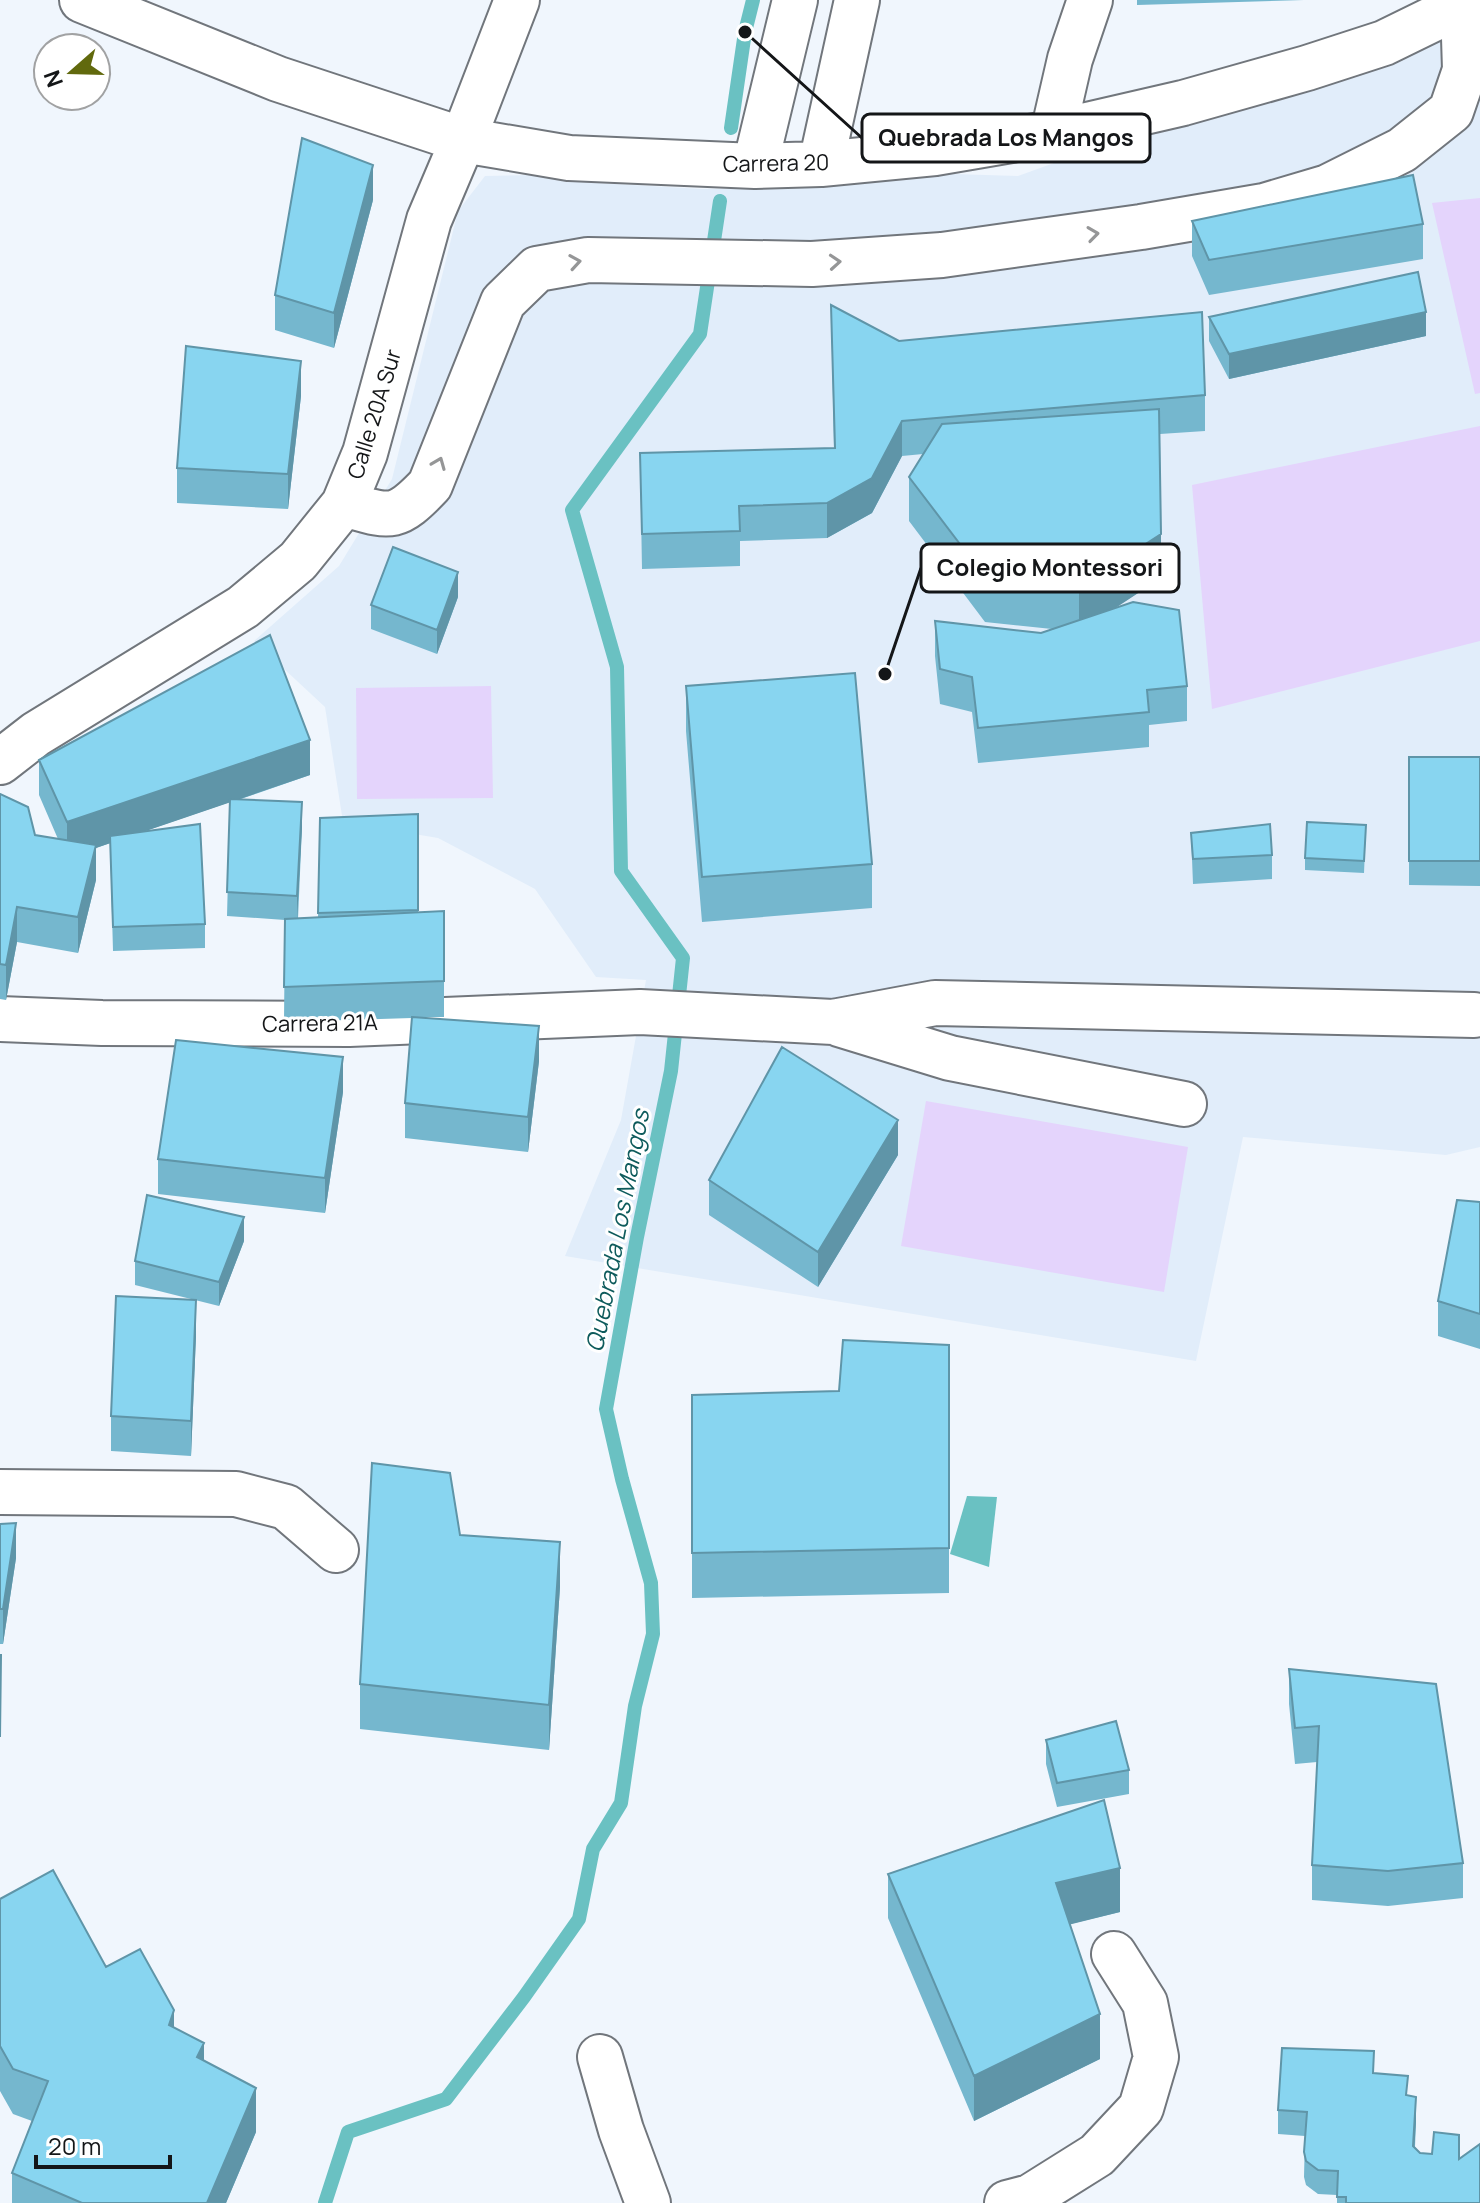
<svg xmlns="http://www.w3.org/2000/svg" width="1480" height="2203" font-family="Manrope,sans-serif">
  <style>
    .built { fill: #e1edfa }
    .green { fill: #e4d4fc }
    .water { fill: #6ac1c2 }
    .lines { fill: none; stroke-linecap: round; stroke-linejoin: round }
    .stream { stroke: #6ac1c2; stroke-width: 14 }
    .minor-casing { stroke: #71767c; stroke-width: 48 }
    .minor { stroke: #fff; stroke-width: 44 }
    .wall { fill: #75b7ce }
    .shaded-wall { fill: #5f95a8 }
    .building { fill: #88d5f0; stroke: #5f95a8; stroke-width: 2 }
    .oneway { stroke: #959697 }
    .labels { text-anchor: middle; stroke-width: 6; stroke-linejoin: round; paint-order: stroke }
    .street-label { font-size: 22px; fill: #141618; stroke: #fff }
    .water-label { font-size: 24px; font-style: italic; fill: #0e5b5c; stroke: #fff }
    .leader { fill: none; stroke: #141618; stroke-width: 3 }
    .callout-dot { fill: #141618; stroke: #fff; stroke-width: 3 }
    .callout { fill: #fff; stroke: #141618; stroke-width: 3 }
    .callout-label { font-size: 24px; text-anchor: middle; font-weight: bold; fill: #141618 }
  </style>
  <rect width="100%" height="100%" fill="#f0f6fd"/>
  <!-- built -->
  <path class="built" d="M1480 20V1147L1446 1155 1243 1137 1196 1361 565 1256 621 1120 646 980 596 977 535 889 438 838 343 822 325 707 254 641 339 566 392 479 458 211 485 176 534 175 598 183 702 189 797 188 921 173 1018 176 1115 141 1234 105 1310 88 1440 41Z"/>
  <!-- green -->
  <path class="green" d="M1480 198V393L1475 394 1432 203Z
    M1480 426V641L1212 709 1192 485Z
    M491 686 493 798 357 799 356 688Z
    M926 1101 1188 1147 1164 1292 901 1246Z"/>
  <!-- water -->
  <path class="water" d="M967 1496 997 1497 989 1567 950 1554Z"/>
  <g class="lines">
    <!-- stream -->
    <path class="stream" d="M731 128 745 32 753 0
      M325 2203 348 2132 446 2099 524 1997 579 1919 593 1849 621 1803 635 1706 653 1634 651 1583 622 1479 606 1409 637 1237 671 1071 683 958 621 871 617 667 572 510 700 334 720 201"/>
    <!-- minor casing -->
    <g class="minor-casing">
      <path id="minor" d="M82 0 278 79 463 140 569 158 755 166 821 164 935 153 1053 133 1183 103 1307 68 1384 43 1472 0
        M1053 133 1070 59 1090 0
        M821 164 857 0
        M755 166 795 0
        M344 504C390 517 395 522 430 485L503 302 537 269 588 260 812 264 942 255 1141 227 1264 206 1328 187 1402 150 1451 111 1465 70 1463 5
        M0 762 36 734 243 607 298 561 344 504 365 453 429 220 463 140 517 0
        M0 1019 102 1023 349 1024 640 1012 833 1022 935 1003 1474 1015
        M839 1024 950 1058 1184 1104
        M0 1492 236 1494 286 1507 336 1550
        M600 2057 621 2130 648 2203
        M1007 2203 1030 2197 1097 2155 1141 2108 1156 2057 1145 2003 1114 1954"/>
    </g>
    <!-- minor -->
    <use href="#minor" class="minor"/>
  </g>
  <!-- wall -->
  <path class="wall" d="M1137 0H1304L1137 5Z
    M373 200 334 348 275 330V295Z
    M1192 221 1423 224V259L1209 295 1192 256Z
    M831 305 899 341 1205 395V431L1160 434 1161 578 1116 607 1187 686V721L1149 725V747L978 763 972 712 940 704 935 656V621L1041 633 1052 629 985 622 909 521V477L923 454 902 456 872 513 827 538 740 541V566L642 569 640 453 834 448Z
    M1209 317 1426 336 1229 379 1209 341Z
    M301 396 288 509 177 503V468Z
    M458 597 437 654 371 629V605Z
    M686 686 872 864V908L702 922 686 731Z
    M1409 757H1480V886L1409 885Z
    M39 760 310 775 238 800 302 827 298 919 318 918 320 818 418 814V913L444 911V1017H420L539 1061 528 1152 405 1138V1103L412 1018 284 1022 285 920 227 916 230 802 145 831 205 924V948L113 951 110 843 96 848V880L78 953 17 942 6 1000 0 999V794L35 835 58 839 39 795Z
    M1366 825 1364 873 1305 870V858Z
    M1191 833 1272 855V879L1193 884Z
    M343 1092 325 1213 158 1194V1159Z
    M898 1155 818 1287 709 1215V1180Z
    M1480 1202V1349L1438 1336V1301Z
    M244 1241 219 1306 135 1285V1261Z
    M196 1335 191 1456 111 1451V1416Z
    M949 1345V1593L692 1598V1395L839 1391Z
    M0 1524 16 1558 3 1644H0Z
    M460 1535 560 1587 549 1750 360 1729V1684Z
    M1289 1669 1463 1863V1898L1388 1906 1312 1900V1865L1317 1762 1295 1764 1289 1704Z
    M1046 1740 1129 1770V1794L1057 1807 1046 1764Z
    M888 1874 1120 1912 1070 1924 1100 2059 974 2121 888 1918Z
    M0 1899 106 1967 174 2028 204 2061 256 2132 226 2203H12V2173L32 2121 13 2114 0 2091Z
    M1374 2073 1408 2096 1416 2121 1415 2147 1420 2153 1459 2159 1480 2203H1337V2195L1318 2194 1306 2185 1304 2177 1305 2136 1278 2134V2110Z"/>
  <!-- shaded-wall -->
  <path class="shaded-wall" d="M373 165V200L334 348V313Z
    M1426 312V336L1229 379V354Z
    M301 361V396L288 509V474Z
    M902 421V456L872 513 827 538V503Z
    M1161 534V578L1079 632V587Z
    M458 572V597L437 654V630Z
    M310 740V775L96 848V880L78 953V917L67 858V822Z
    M302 802V827L297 920V896Z
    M17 907V942L6 1000V965Z
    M539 1026V1061L528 1152V1117Z
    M343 1057V1092L325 1213V1178Z
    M898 1120V1155L818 1287V1252Z
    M244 1217V1241L219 1306V1282Z
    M196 1300V1335L191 1456V1421Z
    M16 1523V1558L3 1644V1609Z
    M560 1542V1587L549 1750V1705Z
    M1120 1868V1912L1056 1928V1883Z
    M174 2010V2054L169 2025Z
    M1100 2014V2059L974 2121V2076Z
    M204 2043V2088L197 2057Z
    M256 2088V2132L226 2203H207Z
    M1416 2097V2121L1413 2170V2146Z"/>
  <!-- building -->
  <path class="building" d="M302 138 373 165 334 313 275 295Z
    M1413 175 1423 224 1209 260 1192 221Z
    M1418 272 1426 312 1229 354 1209 317Z
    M831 305 899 341 1202 312 1205 395 902 421 872 478 827 503 739 506 740 531 642 534 640 453 835 448Z
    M186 346 301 361 288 474 177 468Z
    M1159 409 1161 534 1079 587 985 577 909 477 942 424Z
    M393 547 458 572 437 630 371 605Z
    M1133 602 1179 610 1187 686 1147 690 1149 712 978 728 972 677 940 669 935 621 1041 633Z
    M270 635 310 740 67 822 39 760Z
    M855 673 872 864 702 877 686 686Z
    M1409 757H1480V861H1409Z
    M0 794 28 807 35 835 96 845 78 917 17 907 6 965 0 964Z
    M230 799 302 802 297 896 227 892Z
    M418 814V910L318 913 320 818Z
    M1307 822 1366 825 1364 861 1305 858Z
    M200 824 205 924 113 927 110 836Z
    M1270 824 1272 855 1193 859 1191 833Z
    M444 911V981L284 987 285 919Z
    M412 1017 539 1026 528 1117 405 1103Z
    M176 1040 343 1057 325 1178 158 1159Z
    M782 1047 898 1120 818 1252 709 1180Z
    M147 1195 244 1217 219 1282 135 1261Z
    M1457 1200 1480 1202V1314L1438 1301Z
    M116 1296 196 1300 191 1421 111 1416Z
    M843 1340 949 1345V1548L692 1553V1395L839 1391Z
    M372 1463 450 1473 460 1535 560 1542 549 1705 360 1684Z
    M16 1523 3 1609H0V1524Z
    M0 1655H1L0 1737Z
    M1289 1669 1436 1684 1463 1863 1388 1871 1312 1865 1319 1726 1295 1728Z
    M1116 1721 1129 1770 1057 1783 1046 1740Z
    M1104 1800 1120 1868 1056 1883 1100 2014 974 2076 888 1874Z
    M53 1870 106 1967 140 1949 174 2010 169 2025 204 2043 197 2057 256 2088 207 2203H82L12 2173 48 2081 13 2069 0 2046V1899Z
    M1282 2048 1374 2051 1373 2073 1408 2076 1406 2095 1416 2097 1413 2146 1420 2153 1432 2154 1434 2132 1459 2135V2159L1480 2144V2203H1346V2197H1337L1338 2171 1318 2170 1306 2161 1304 2152 1307 2112 1278 2110Z"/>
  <!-- one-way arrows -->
  <defs><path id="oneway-chevron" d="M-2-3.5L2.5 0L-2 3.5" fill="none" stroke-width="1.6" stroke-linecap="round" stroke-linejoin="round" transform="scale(2)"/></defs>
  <g class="oneway">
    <use href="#oneway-chevron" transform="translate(1093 234) rotate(-8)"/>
    <use href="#oneway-chevron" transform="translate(575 262) rotate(-9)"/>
    <use href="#oneway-chevron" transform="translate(835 262) rotate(-4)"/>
    <use href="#oneway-chevron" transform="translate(439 463) rotate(-68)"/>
  </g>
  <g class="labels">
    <!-- street labels -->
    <g class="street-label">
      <text transform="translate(776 163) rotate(-1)" y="8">Carrera 20</text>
      <text transform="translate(374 414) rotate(-73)" y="8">Calle 20A Sur</text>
      <text transform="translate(320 1023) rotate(-1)" y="8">Carrera 21A</text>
    </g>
    <!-- water labels -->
    <g class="water-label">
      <text transform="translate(618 1231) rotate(-79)" y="8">Quebrada Los Mangos</text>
    </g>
  </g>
  <!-- callouts -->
  <path class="leader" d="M745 32L862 138M885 674L921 568"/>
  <g class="callout-dot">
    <circle cx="745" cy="32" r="8"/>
    <circle cx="885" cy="674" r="8"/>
  </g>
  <g class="callout">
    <rect x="862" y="114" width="288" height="48" rx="8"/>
    <rect x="921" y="544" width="258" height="48" rx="8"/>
  </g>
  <g class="callout-label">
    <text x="1006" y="146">Quebrada Los Mangos</text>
    <text x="1050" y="576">Colegio Montessori</text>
  </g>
  <!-- north arrow -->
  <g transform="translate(72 72) rotate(250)"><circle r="38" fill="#ffffff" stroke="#a1a2a3" stroke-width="2"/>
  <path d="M0-6L14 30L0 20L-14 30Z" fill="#61690d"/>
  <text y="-12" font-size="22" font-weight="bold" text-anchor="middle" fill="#141618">N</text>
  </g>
  <!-- scale -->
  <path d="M36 2155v12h134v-12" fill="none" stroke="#141618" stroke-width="4"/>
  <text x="48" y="2155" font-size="24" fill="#141618" stroke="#ffffff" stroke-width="6" paint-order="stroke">20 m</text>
</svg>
